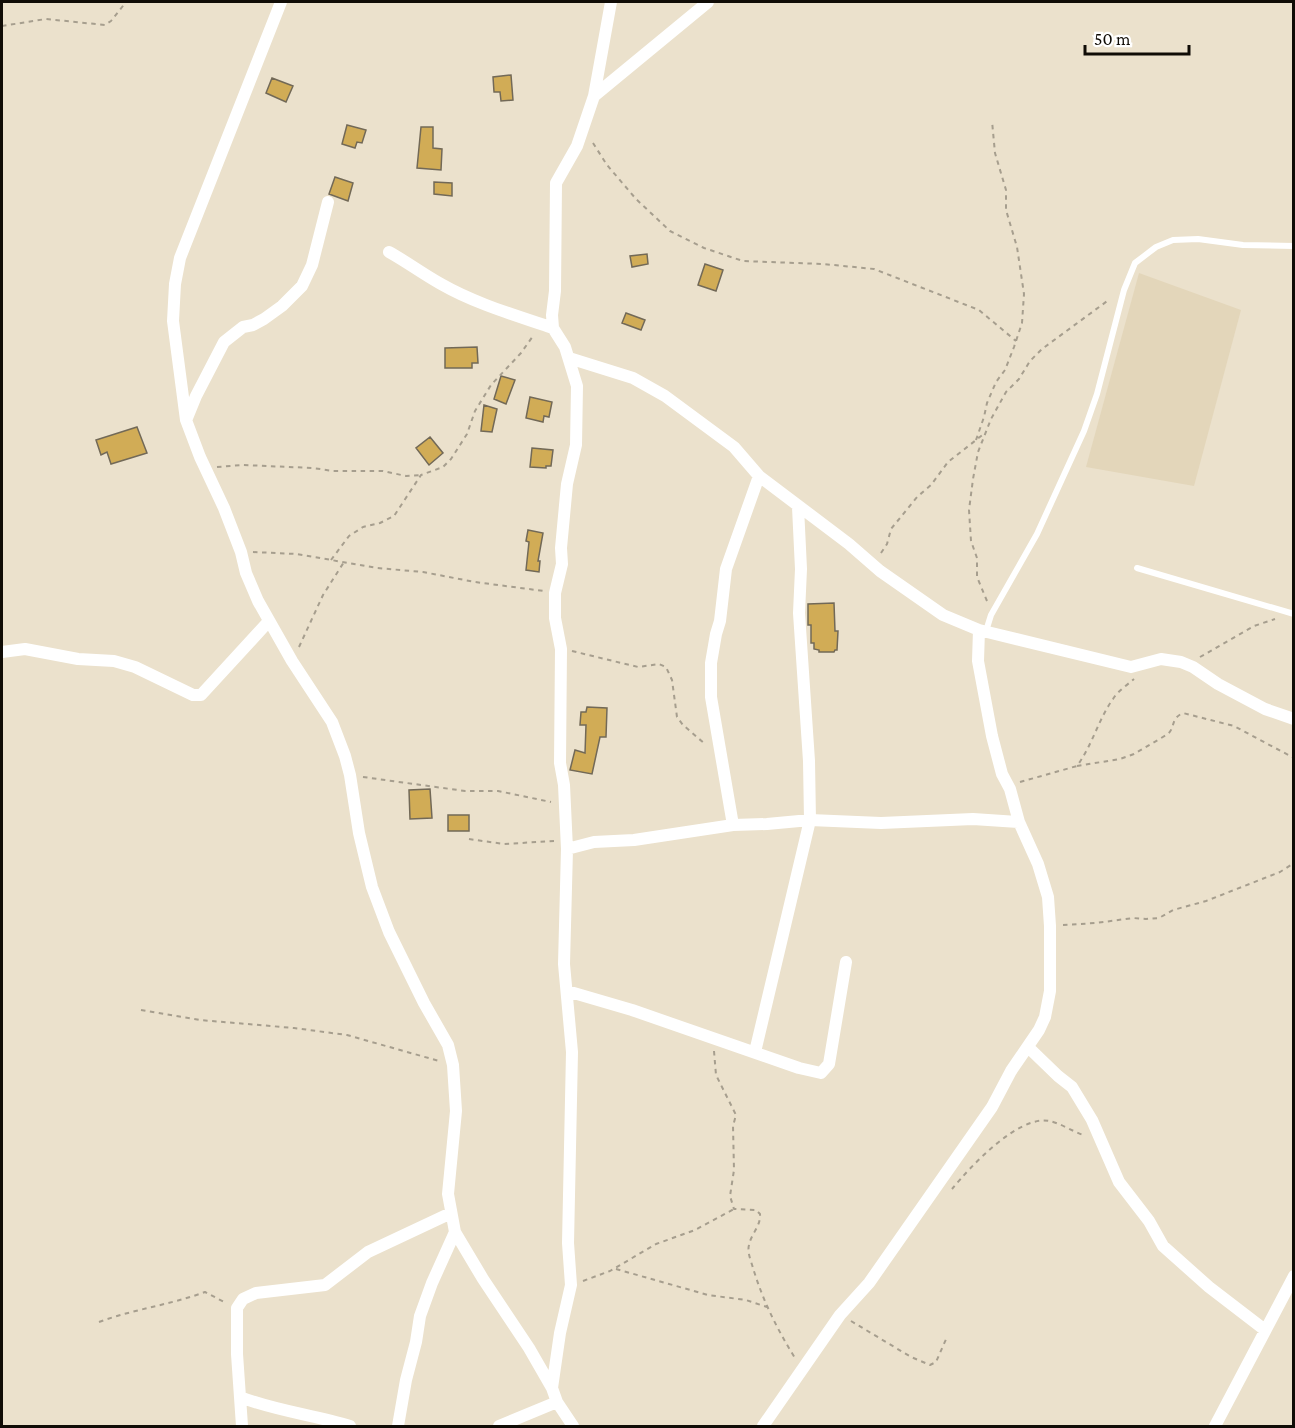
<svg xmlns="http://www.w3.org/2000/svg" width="1295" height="1428" font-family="'Crimson Pro',serif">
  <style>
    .built { fill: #e3d6ba }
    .building { fill: #d1ac56; stroke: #726957; stroke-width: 1.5 }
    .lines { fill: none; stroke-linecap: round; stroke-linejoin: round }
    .path { stroke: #a69e8e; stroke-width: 2; stroke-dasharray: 4.5 4.5; stroke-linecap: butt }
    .service { stroke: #fff; stroke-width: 6 }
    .minor { stroke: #fff; stroke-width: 12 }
  </style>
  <rect width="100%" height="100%" fill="#ebe1cc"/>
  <!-- built -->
  <path class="built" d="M1139 273 1241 310 1194 486 1086 467Z"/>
  <!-- building -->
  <path class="building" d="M511 75 513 100 501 101 500 92H494L493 77Z
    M272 78 293 86 286 102 266 93Z
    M347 125 366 130 362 143 357 142 355 148 342 144Z
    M421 127H433V148L442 149 441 170 417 168Z
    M335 177 353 183 348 201 329 194Z
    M434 182 452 183V196L434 194Z
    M647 254 648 264 632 267 630 256Z
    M705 264 723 270 716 291 698 285Z
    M626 313 645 320 641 330 622 323Z
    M477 347 478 363H472V368H445V348Z
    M501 376 515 380 506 404 494 399Z
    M530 397 552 402 549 417 544 416 543 422 526 418Z
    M484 405 497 409 492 432 481 431Z
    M137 427 147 453 111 464 107 452 101 455 96 440Z
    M430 437 443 453 429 465 416 448Z
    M532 448 553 450 551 466H546V468L530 467Z
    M528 530 543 533 538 561H540L539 572 526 570 529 542 526 541Z
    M834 603 835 631H838L837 650H835L834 652H819V650L814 649V643H811V625H808V604Z
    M587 707 607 708 606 737H600L592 774 570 770 575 750 585 753 586 725H580L581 712H586Z
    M430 789 432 818 410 819 409 790Z
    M448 815H469V831H448Z"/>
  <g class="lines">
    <!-- path -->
    <path class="path" d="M2 26 46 19 105 25 111 21 126 2
      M593 143 607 165 636 199 670 231 704 248 743 261 823 264 874 269 979 310 1016 341
      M976 440 984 417 987 403 996 382 1005 370 1014 347 1022 323 1024 294 1017 247 1006 210V190L995 153 992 121
      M217 467 243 465 313 468 333 471H383L406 476 421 475
      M253 552 297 554 377 568 423 572 475 582 544 591
      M881 553 887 544 891 529 917 497 931 485 948 462 985 433
      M331 560 349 536 363 527 380 523 394 516 421 475 443 467 451 459 467 434 475 411 491 385 521 353 533 336
      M987 601 977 577V558L971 541 969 510 973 479 978 452 991 419 1006 392 1019 379 1030 361 1042 349 1110 299
      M299 647 323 595 344 562
      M572 651 638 667 659 664 666 667 672 680 677 717 683 725 705 744
      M1200 657 1254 626 1275 619
      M1077 766 1120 759 1134 754 1168 734C1176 726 1170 719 1183 713L1234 726 1294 758
      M363 777 465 791H498L551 802
      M1020 782 1077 766C1093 744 1098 720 1113 699 1118 691 1127 685 1134 679
      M469 839 504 844 554 841
      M1063 925 1096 923 1133 918 1146 919 1159 918 1173 910 1206 901 1280 872 1294 863
      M141 1010 200 1020 294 1028 347 1035 439 1061
      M714 1051 716 1075 736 1115 733 1126 734 1170 730 1196 734 1209 756 1210 760 1214C761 1226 751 1234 749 1245 747 1252 751 1261 753 1268 763 1301 777 1329 795 1358
      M952 1189C970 1167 1018 1115 1049 1121 1060 1123 1072 1131 1083 1135
      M616 1269 708 1295 746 1300 767 1307
      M583 1281 610 1271 656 1244 695 1230 734 1209
      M851 1321 911 1357 930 1365 936 1362 947 1337
      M99 1322C134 1309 170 1305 205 1292L226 1303"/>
    <!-- service -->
    <path class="service" d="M1137 568 1294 614
      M986 631 991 615 1037 534 1084 431 1097 394 1124 290 1135 263 1156 247 1173 240 1198 239 1243 245 1294 246"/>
    <!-- minor -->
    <path class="minor" d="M281 2 180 258 175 284 173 321 186 420 200 457 224 508 241 552 246 573 258 601 292 661 332 722 345 756 350 775 359 833 372 887 389 932 424 1003 448 1045 453 1065 456 1111 448 1194 455 1232 483 1279 529 1348 552 1388
      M594 96 708 2
      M389 252C407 262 423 274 441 284 476 304 515 315 553 328
      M569 358 633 378 665 396 734 447 759 476 849 544 880 571 943 615 979 630 978 661 992 736 1002 774 1010 789 1019 822 1038 864 1048 897 1050 926V991L1045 1017 1039 1030 1011 1071 992 1107 869 1283 840 1315 763 1426
      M187 418 196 396 224 342 243 327 253 325 264 319 282 306 302 286 312 265 328 202
      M979 630 1131 667 1161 659 1181 662 1193 667 1218 684 1265 709 1294 719
      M2 652 25 649 78 659 114 661 135 667 193 695H201L268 622
      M733 825 711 697V663L716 634 720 621 726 569 759 476
      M567 849 594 842 634 840 733 825 767 824 810 820 881 823 973 819 1019 822
      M567 991 632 1010 799 1068 821 1073 829 1064 846 962
      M1028 1047 1058 1076 1072 1087 1092 1120 1119 1182 1149 1221 1163 1246 1209 1287 1265 1330
      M755 1052 810 820 809 761 799 613 801 569 798 507
      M240 1397C276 1411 314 1415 350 1426
      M242 1426 237 1354V1308L243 1299 256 1293 325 1285 368 1252 451 1213
      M398 1426 406 1380 416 1342 420 1316 432 1283 455 1232
      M499 1426 557 1402
      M573 1426 557 1402 552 1388 560 1333 571 1285 568 1243 572 1052 564 964 567 849 564 785 560 763 561 649 555 618V593L562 564 561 548 567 484 576 445 577 386 565 347 553 328 552 315 555 291 556 183 577 146 594 96 611 2
      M1215 1426 1294 1276"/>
  </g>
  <!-- border -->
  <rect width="1295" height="1428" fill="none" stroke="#100c06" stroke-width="6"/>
  <!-- scale -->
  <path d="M1085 45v9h104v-9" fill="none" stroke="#100c06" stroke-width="3"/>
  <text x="1094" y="45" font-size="18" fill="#100c06" stroke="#ffffff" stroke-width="4.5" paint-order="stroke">50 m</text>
</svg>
